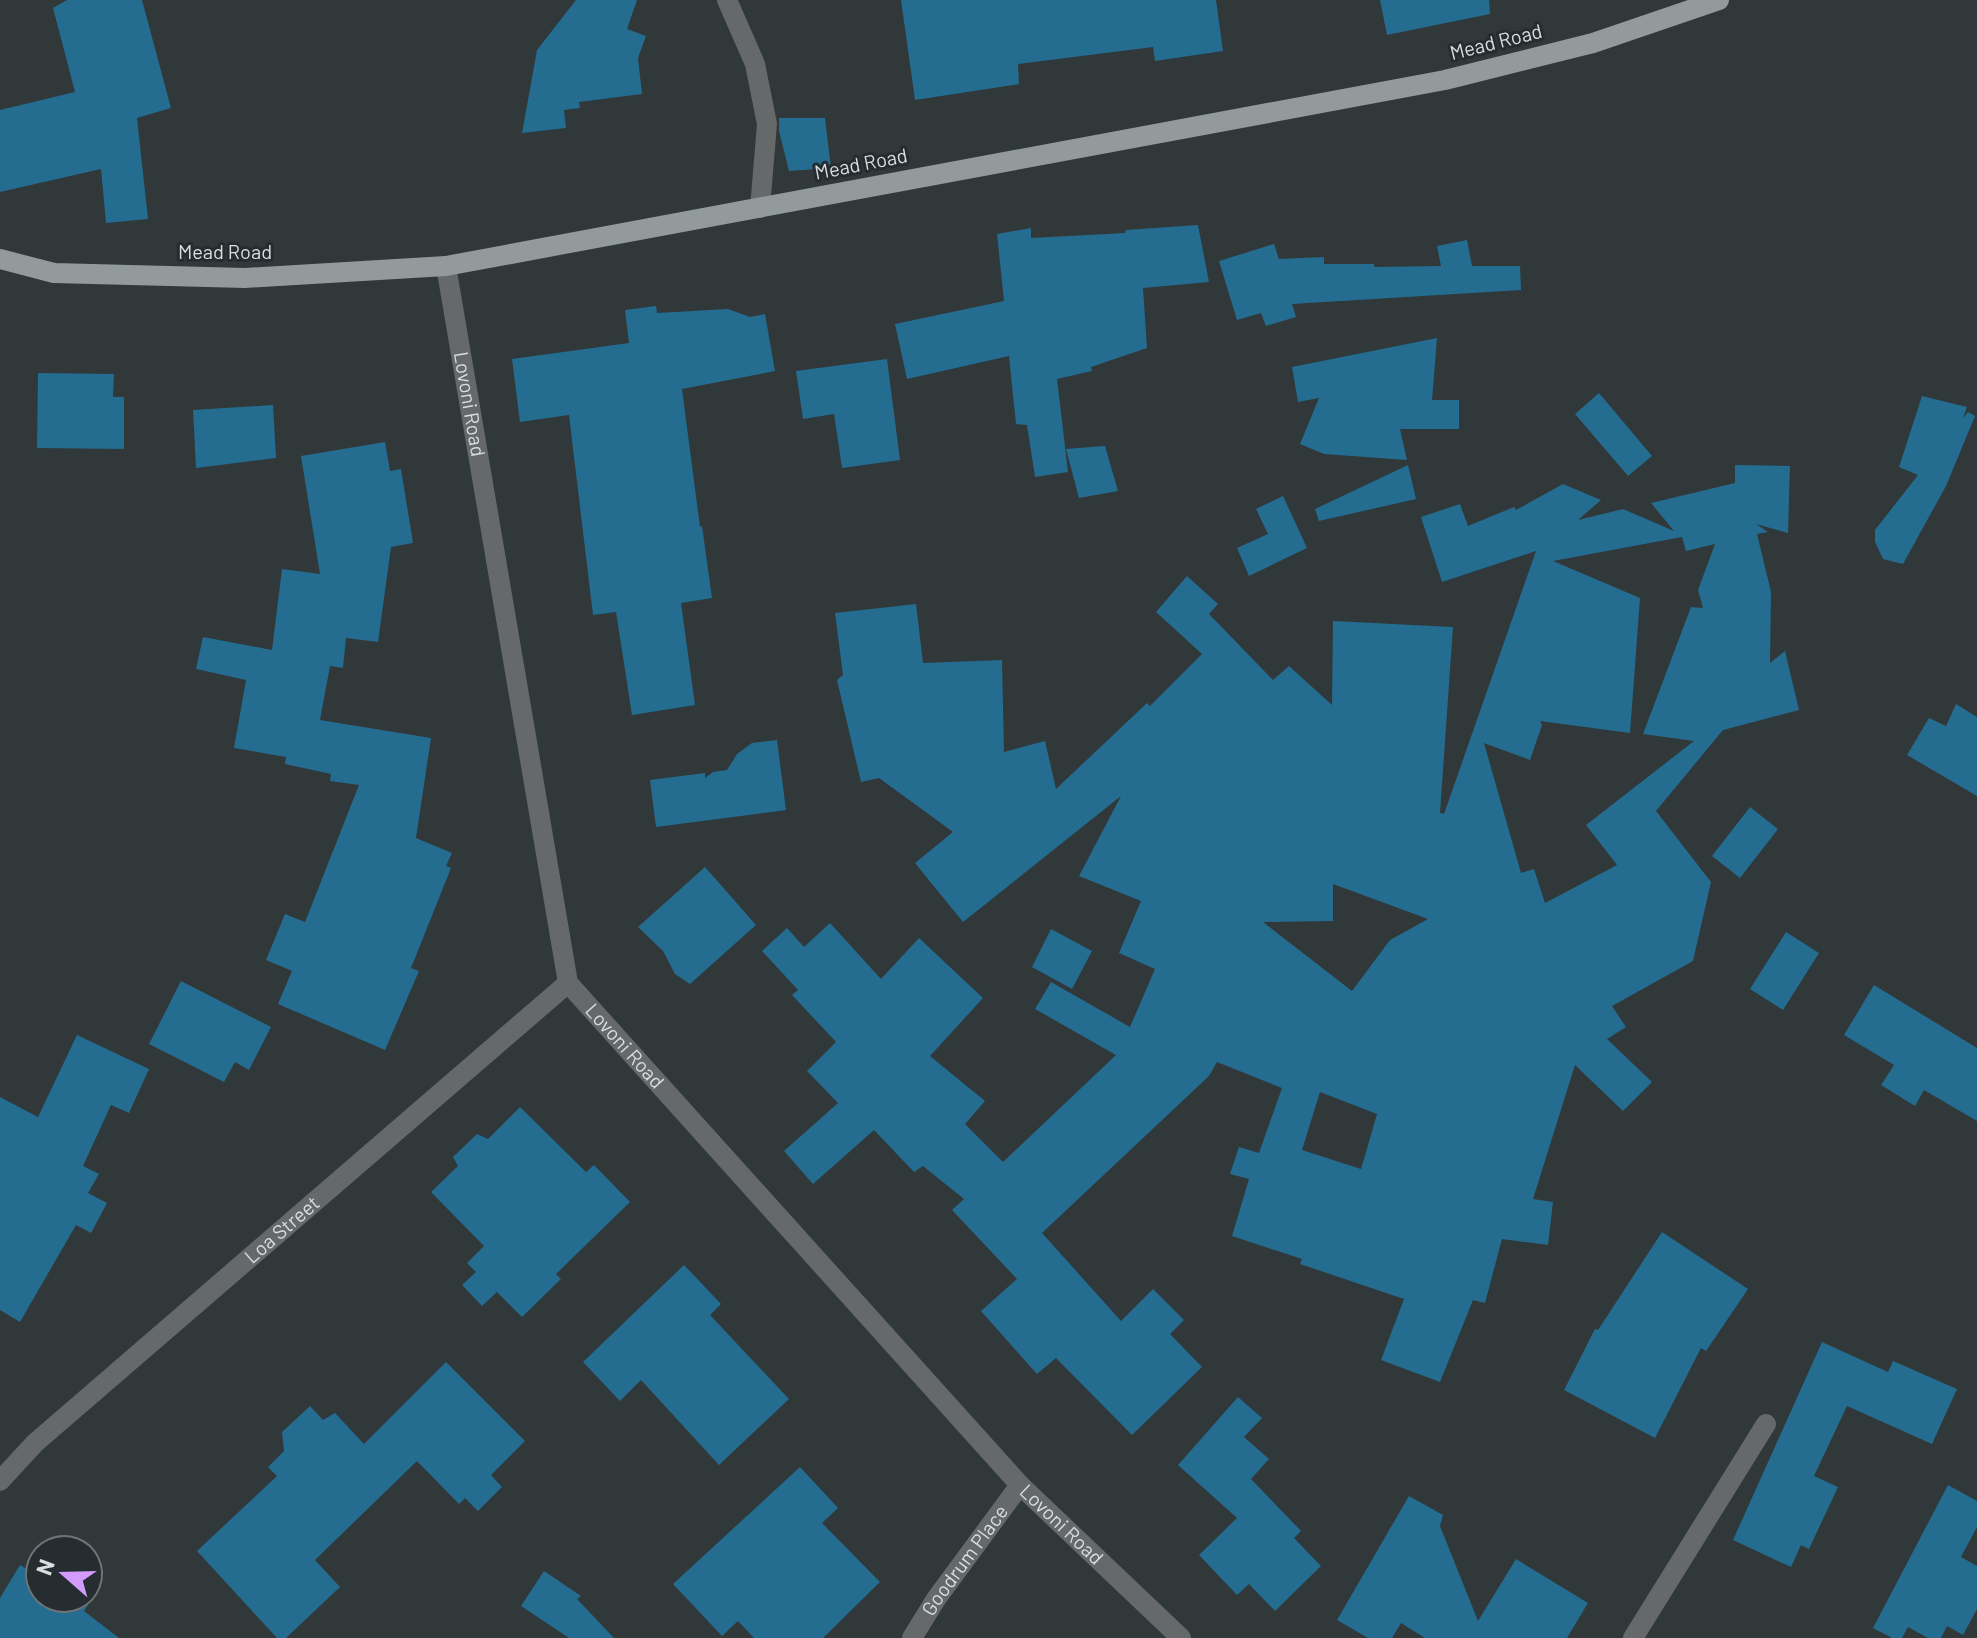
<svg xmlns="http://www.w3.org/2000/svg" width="1977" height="1638" font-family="Barlow,sans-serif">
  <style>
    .building { fill: #256c91; fill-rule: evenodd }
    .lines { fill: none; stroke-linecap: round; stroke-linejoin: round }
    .minor { stroke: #656969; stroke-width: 20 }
    .major { stroke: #929a9a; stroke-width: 20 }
    .labels { text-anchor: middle; stroke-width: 6; stroke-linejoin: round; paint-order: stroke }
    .street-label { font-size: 20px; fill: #d9dedf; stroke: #262d30 }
  </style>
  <rect width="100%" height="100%" fill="#30383a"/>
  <!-- building -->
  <path class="building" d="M67 0H142L171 108 137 118 148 219 106 223 101 169 0 192V110L75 92 53 8Z
    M576 0H637L627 29 646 36 638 58 642 94 579 102 580 108 564 110 566 128 522 133 537 50Z
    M901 0H1216L1223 51 1155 61 1153 47 1018 64 1019 84 915 100Z
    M1380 0H1489L1490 14 1387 35Z
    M779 118H825L831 168 789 171 779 131Z
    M1198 225 1209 282 1143 288 1147 348 1091 367 1092 371 1057 379 1068 472 1035 477 1027 425 1016 424 1009 356 907 379 895 324 1004 301 997 234 1031 228V238L1125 233 1126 230Z
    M1467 240 1472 266H1520L1521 290 1292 304 1296 317 1266 326 1261 313 1237 320 1219 261 1274 244 1279 259 1324 257V264H1374V267L1441 266 1437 246Z
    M656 306 657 313 728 309 750 317 765 314 775 371 682 389 700 527 702 526 712 598 681 603 695 705 632 715 616 612 593 615 569 415 520 422 512 359 629 343 625 310Z
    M1437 338 1432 400H1459V429H1400L1407 460 1324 454 1300 444 1319 398 1298 402 1292 367Z
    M887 359 900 460 842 468 834 414 803 419 796 371Z
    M38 373 114 374 113 397H124V449L37 448Z
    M1599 393 1652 456 1628 476 1575 414Z
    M1922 396 1967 407 1963 418 1968 412 1975 416 1946 486 1903 564 1883 559 1875 542V530L1918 475 1899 467Z
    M273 405 276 458 196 468 193 410Z
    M385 442 390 471 401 469 413 543 391 547 378 642 346 638 343 668 330 666 320 720 431 738 416 838 452 853 446 866 451 868 411 968 419 971 385 1050 278 1004 292 971 266 960 285 914 305 922 359 785 330 781 331 774 285 764 286 757 234 748 246 680 196 669 203 637 272 650 282 569 320 574 301 456Z
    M1105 446 1118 491 1079 498 1066 449Z
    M1408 465 1416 499 1319 521 1315 509Z
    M1735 465 1790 466 1788 533 1756 524 1768 532 1757 534 1771 592 1770 663 1785 651 1799 710 1723 730 1656 811 1711 882 1693 961 1612 1006 1626 1027 1607 1039 1652 1082 1623 1111 1575 1065 1533 1199 1553 1202 1548 1245 1502 1239 1485 1303 1473 1300 1440 1382 1381 1360 1404 1299 1300 1264 1302 1259 1232 1236 1249 1179 1230 1174 1239 1147 1259 1153 1282 1088 1217 1062 1209 1076 1042 1233 1121 1321 1153 1289 1184 1320 1170 1334 1202 1367 1132 1435 1056 1358 1037 1374 981 1311 1017 1279 952 1210 964 1199 923 1166 914 1172 874 1130 813 1184 784 1151 838 1103 807 1071 836 1042 792 995 798 990 762 951 787 928 804 947 830 923 881 979 919 938 983 998 930 1056 985 1101 965 1124 1003 1162 1116 1055 1035 1009 1051 982 1130 1027 1155 969 1119 953 1141 901 1079 876 1121 796 963 922 915 863 953 832 879 778 861 782 837 680 843 675 835 613 916 604 923 663 1002 660 1004 752 1045 741 1056 789 1147 703 1150 706 1202 654 1156 612 1187 576 1218 604 1209 614 1273 680 1289 666 1332 705 1333 621 1453 627 1440 813 1444 814 1536 551 1442 582 1421 517 1460 504 1468 526 1514 507 1516 510 1563 484 1601 500 1578 520 1623 509 1674 531 1651 503 1735 483ZM1682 537 1686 551 1715 544 1698 590 1703 608 1691 607 1643 734 1694 741 1586 825 1617 865 1545 903 1534 869 1521 873 1484 743 1530 760 1542 725 1540 721 1630 733 1640 598 1553 561ZM1333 884 1428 919 1390 940 1352 991 1263 922 1333 921ZM1320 1092 1377 1114 1361 1169 1302 1150Z
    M1283 496 1307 548 1249 576 1237 548 1268 534 1256 509Z
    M1956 704 1977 717V796L1907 755 1929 718 1946 726Z
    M777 740 786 810 656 827 650 780 705 773V778L713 772 727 770 737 754 752 743Z
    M1750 807 1778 829 1740 878 1712 856Z
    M705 867 756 925 690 984 675 974 663 951 638 927Z
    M1051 929 1092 951 1072 989 1032 967Z
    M1786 932 1819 953 1783 1010 1750 989Z
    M181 981 271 1027 249 1070 235 1062 224 1082 149 1044Z
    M1874 985 1977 1048V1121L1924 1090 1915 1106 1881 1085 1894 1065 1844 1035Z
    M77 1035 149 1069 129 1113 111 1105 83 1166 99 1174 88 1193 107 1203 91 1233 76 1225 20 1322 0 1310V1097L38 1117Z
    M520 1107 586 1172 594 1165 630 1202 556 1274 561 1279 522 1317 497 1292 482 1306 462 1285 476 1272 467 1263 484 1246 431 1192 458 1166 453 1157 477 1134 488 1139Z
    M1662 1232 1748 1289 1706 1351 1701 1348 1655 1438 1564 1390 1595 1329 1598 1330Z
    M684 1265 721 1304 710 1315 789 1399 719 1465 641 1380 620 1401 583 1362Z
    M1822 1342 1888 1372 1893 1361 1957 1389 1932 1444 1847 1406 1814 1476 1838 1487 1809 1549 1801 1545 1791 1567 1733 1540Z
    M446 1362 525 1441 491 1475 502 1487 478 1511 465 1498 459 1504 417 1461 315 1560 340 1587 286 1638H277L197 1551 277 1476 268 1467 284 1451 282 1432 310 1406 323 1420 335 1413 364 1444Z
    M1238 1397 1262 1418 1244 1437 1269 1459 1251 1479 1301 1531 1294 1538 1321 1566 1275 1611 1249 1584 1237 1595 1199 1555 1237 1518 1178 1465Z
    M800 1467 838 1508 822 1523 880 1582 823 1638H754L738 1621 722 1636 673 1584Z
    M1948 1485 1977 1501V1527L1961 1557 1977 1566V1609L1963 1635 1947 1626 1941 1638H1928L1908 1627 1902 1638H1892L1873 1628Z
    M1409 1496 1443 1515 1440 1526 1478 1621 1516 1559 1588 1603 1567 1638H1425L1401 1623 1392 1638H1368L1337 1620Z
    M20 1565 40 1577V1598H92L84 1611 119 1638H0V1598Z
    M544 1571 581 1596 577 1599 614 1638H569L521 1606Z"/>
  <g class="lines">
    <!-- minor -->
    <g class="minor">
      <path d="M727 0 755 64 767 124 760 208"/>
      <path id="s1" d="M446 266 568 983 1020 1485 1181 1638"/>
      <path id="s2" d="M0 1481 35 1443 568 983"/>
      <path id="s3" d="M912 1638 936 1599 1020 1485"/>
      <path d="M1633 1638 1766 1424"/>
    </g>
    <!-- major -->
    <path class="major" d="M0 259 54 273 245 278 446 266 1445 80 1593 43 1719 0"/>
  </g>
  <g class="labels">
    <!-- street labels -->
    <g class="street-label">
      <text transform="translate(1496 42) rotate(-14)" y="7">Mead Road</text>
      <text transform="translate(861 164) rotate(-11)" y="7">Mead Road</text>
      <text x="225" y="259">Mead Road</text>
      <text dy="7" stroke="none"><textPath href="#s1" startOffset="140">Lovoni Road</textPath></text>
      <text dy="7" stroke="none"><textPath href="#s1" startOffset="812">Lovoni Road</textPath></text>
      <text dy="7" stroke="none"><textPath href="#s2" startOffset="378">Loa Street</textPath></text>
      <text dy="7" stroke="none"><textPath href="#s1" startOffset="1460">Lovoni Road</textPath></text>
      <text dy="7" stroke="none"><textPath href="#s3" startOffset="94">Goodrum Place</textPath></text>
    </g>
  </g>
  <!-- north arrow -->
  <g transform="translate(64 1574) rotate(290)"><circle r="38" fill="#262d30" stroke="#6e7476" stroke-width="2"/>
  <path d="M0-6L14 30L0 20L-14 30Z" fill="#d39cfc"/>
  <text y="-12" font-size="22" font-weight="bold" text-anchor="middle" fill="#d9dedf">N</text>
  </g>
</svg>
